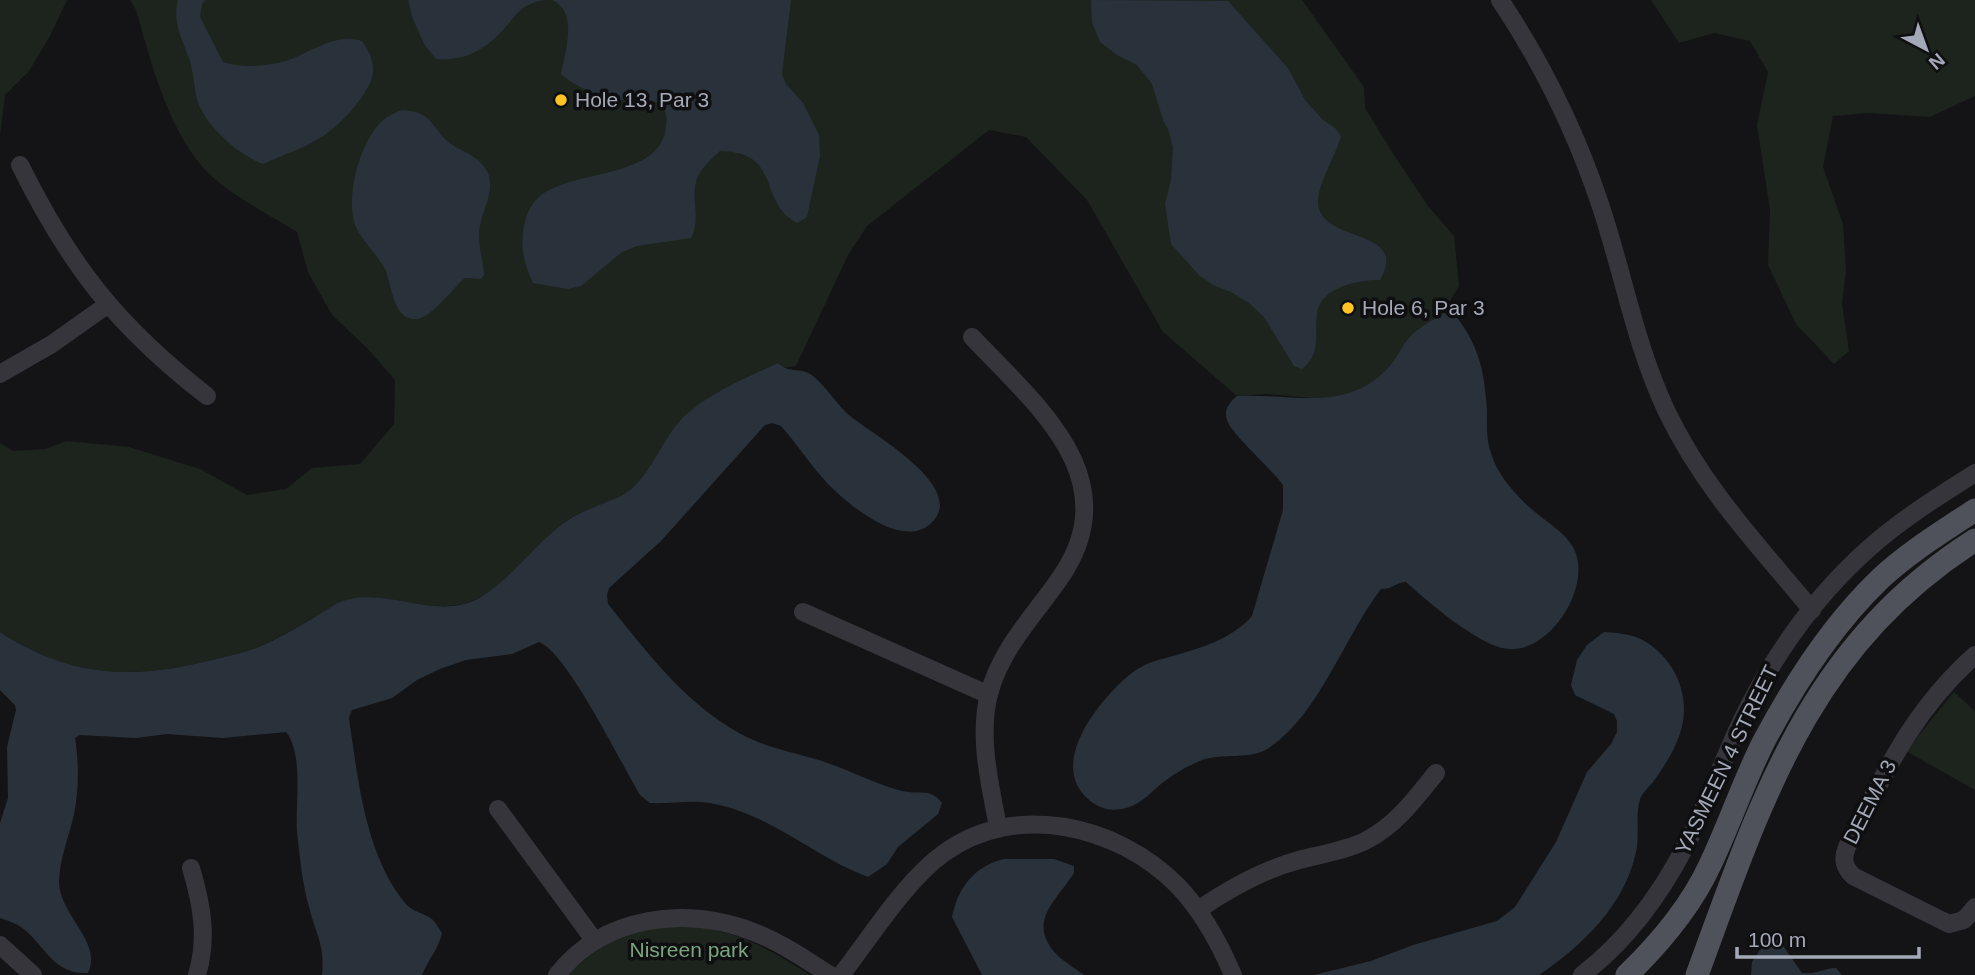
<svg xmlns="http://www.w3.org/2000/svg" width="1975" height="975" font-family="Helvetica,sans-serif">
  <style>
    .green { fill: #1c241d }
    .water { fill: #29323b }
    .lines { fill: none; stroke-linecap: round; stroke-linejoin: round }
    .minor { stroke: #35353b; stroke-width: 18 }
    .major { stroke: #50525b; stroke-width: 23 }
    .poi-dot { fill: #ffc323; stroke: #0f0f11; stroke-width: 2.5 }
    .labels { text-anchor: middle; stroke-width: 7; stroke-linejoin: round; paint-order: stroke }
    .poi-label { font-size: 21px; fill: #a4a9b8; stroke: #0f0f11; text-anchor: start }
    .street-label { font-size: 21px; fill: #a4a9b8; stroke: #0f0f11 }
    .park-label { font-size: 21px; fill: #79a57f; stroke: #0f0f11 }
  </style>
  <rect width="100%" height="100%" fill="#141416"/>
  <!-- green -->
  <path class="green" d="M0 0H67L50 36 29 71 5 95 0 136Z
    M130 0H1302L1364 87 1365 108 1392 152 1428 206 1454 236 1459 286 1443 313 1409 338 1400 354 1385 372 1368 386 1350 394 1325 399 1267 394 1237 396 1163 332 1087 200 1026 137 989 130 867 226 848 255 796 366 783 368 778 363C747 377 701 397 679 423 663 443 649 477 629 491 610 504 585 507 566 521 536 544 513 581 479 598 438 619 391 591 348 600 338 602 329 609 320 614 303 623 286 634 269 642 251 652 228 656 208 661 130 680 68 677 0 632V443L13 451 46 449 66 441 129 447 200 469 247 495 286 489 312 468 360 464 394 424 395 380 368 349 332 315 308 272 297 232C267 213 223 192 200 164 166 122 151 62 136 10Z
    M1651 0H1975V96L1930 117 1867 113 1833 116 1823 167 1843 224 1846 270 1842 304 1849 351 1834 364 1796 324 1768 265 1770 210 1757 125 1768 72 1750 41 1714 33 1679 43Z
    M1954 692 1975 711V790L1906 751Z
    M683 925C737 930 765 947 810 975H568C608 937 628 928 683 925Z"/>
  <!-- water -->
  <path class="water" d="M178 0H205L202 4 200 17 223 62C243 69 275 66 294 58 318 48 336 34 362 41 368 50 374 60 373 72 371 93 340 125 323 136 305 148 282 155 263 164 237 154 202 124 196 95 194 83 193 71 189 58 182 39 172 21 178 0Z
    M408 0H544C518 5 517 16 501 32 482 52 463 61 436 59L424 44 413 19Z
    M552 0H791L782 74 786 84 803 103 819 135 820 156 807 217 797 223C757 202 783 152 720 151 713 158 702 167 698 176 689 196 702 218 691 238L637 246 622 252 581 286 568 289 533 283C524 264 520 247 524 226 526 216 530 205 538 198 569 168 662 181 666 126 667 119 667 111 661 106 650 95 633 102 620 100 601 97 575 87 561 74 565 51 579 12 552 0Z
    M1091 0 1228 1 1288 68 1305 100 1322 119 1335 128 1341 136C1336 156 1313 191 1319 209 1330 243 1409 230 1380 280 1358 280 1321 287 1317 313 1314 335 1322 353 1302 369L1294 366 1264 317 1249 303 1231 292 1213 285 1199 275 1171 244 1165 204 1171 180 1173 147 1168 129 1163 120 1152 84 1137 65 1117 55 1100 42 1092 22Z
    M402 110C429 112 429 121 445 139 457 151 475 153 485 168 500 189 478 213 479 236 479 248 483 262 484 274L481 279 465 278C453 288 431 318 417 319 392 321 392 284 385 269 377 254 362 241 355 225 345 195 361 135 387 117 391 114 397 112 402 110Z
    M1443 313 1456 316C1480 348 1484 371 1487 410 1487 424 1486 439 1491 453 1497 475 1518 498 1535 512 1548 523 1566 533 1574 549 1593 588 1547 659 1502 648 1474 641 1428 602 1406 582 1397 582 1391 590 1381 589 1344 637 1320 713 1269 748 1250 760 1223 753 1202 760 1190 765 1175 773 1165 781 1152 790 1143 804 1126 808 1112 812 1099 809 1088 799 1055 770 1084 723 1107 697 1117 686 1129 673 1143 666 1152 661 1163 659 1173 656 1201 648 1232 639 1252 616L1283 510V485C1271 468 1232 435 1227 420 1223 410 1230 402 1237 396 1288 393 1340 412 1382 374 1394 364 1399 351 1408 339 1417 328 1432 321 1443 313Z
    M778 363C788 373 797 368 808 373 821 379 837 405 849 415 871 434 973 489 929 525 900 548 849 505 828 484 811 466 798 445 781 426L772 423 765 425 661 541 609 588 607 595 608 604C649 655 691 711 751 739 777 751 807 755 833 765 850 771 866 779 883 785 891 788 900 791 909 792 923 794 931 789 942 803L938 814 898 847 887 864 868 877C816 858 771 815 715 804 695 799 671 804 650 803L640 795C622 765 567 652 539 642L512 654 466 660 440 669 417 680 392 698 352 710 349 718C358 779 365 854 405 903 413 913 424 912 433 920 436 923 439 929 442 933 439 948 428 960 422 975H322C325 944 316 935 309 907 302 882 300 858 297 832 295 805 304 754 286 732L223 738 167 734 136 738 80 735 75 738C79 762 79 790 74 814 69 837 59 860 59 883 60 915 103 943 88 973 55 975 46 948 25 930 18 924 9 921 0 918V823L8 798 7 747 16 710 15 705 0 690V632C71 678 132 680 212 660 230 656 251 651 268 643 286 634 305 623 323 612 330 608 338 602 346 600 389 588 440 622 481 597 514 577 536 542 568 520 585 508 616 501 630 490 651 473 661 443 679 422 702 396 747 377 778 363Z
    M1604 632C1618 633 1634 634 1646 642 1675 660 1691 696 1681 730 1676 748 1664 767 1653 782 1649 787 1643 792 1640 799 1635 815 1640 835 1636 852 1625 905 1582 946 1539 975H1314L1371 961 1413 945 1497 921 1515 907 1556 842 1587 772 1611 744 1617 732V721L1614 714 1575 695 1571 685 1577 660 1587 645Z
    M1004 859H1054L1074 866V873C1056 901 1026 922 1057 955 1064 962 1075 968 1084 975H982L952 917C958 888 974 866 1004 859Z
    M1767 939 1779 940 1802 973C1815 975 1824 968 1836 968L1842 975H1751L1752 962Z"/>
  <g class="lines">
    <!-- minor -->
    <path class="minor" d="M1500 0C1542 63 1576 132 1600 204 1623 272 1635 344 1666 410 1703 488 1758 545 1812 610
      M20 165C70 266 118 327 207 396
      M972 337C1036 405 1131 480 1058 581 1032 618 1001 649 989 694 978 737 990 784 998 827
      M0 374 52 344 107 305
      M803 612 989 695
      M1975 655C1912 711 1884 774 1847 847 1842 859 1844 867 1853 876L1949 924 1964 920 1975 907
      M498 809 594 940
      M191 868C202 905 208 938 197 975
      M1198 910C1230 888 1262 870 1299 860 1322 854 1345 851 1367 840 1396 825 1415 799 1436 773
      M0 945 33 975
      M557 975C604 915 688 905 756 933 782 943 806 960 830 975
      M841 975C871 937 905 881 944 853 1016 801 1117 825 1177 885 1202 911 1219 942 1233 975
      M1582 975C1625 942 1660 895 1685 847 1710 800 1726 749 1751 702 1780 647 1820 592 1867 550 1899 521 1937 497 1975 473"/>
    <!-- major -->
    <path class="major" d="M1627 975C1659 944 1691 906 1710 865 1729 825 1743 783 1763 743 1794 684 1832 625 1880 579 1909 552 1942 532 1975 510
      M1697 975C1762 799 1808 647 1975 540"/>
  </g>
  <!-- markers -->
  <g class="poi-dot">
    <circle cx="561" cy="100" r="7"/>
    <circle cx="1348" cy="308" r="7"/>
  </g>
  <g class="labels">
    <!-- poi labels -->
    <g class="poi-label">
      <text x="575" y="107">Hole 13, Par 3</text>
      <text x="1362" y="315">Hole 6, Par 3</text>
    </g>
    <!-- street labels -->
    <g class="street-label">
      <text transform="translate(1727 760) rotate(-64)" y="7">YASMEEN 4 STREET</text>
      <text transform="translate(1870 802) rotate(-63)" y="7">DEEMA 3</text>
    </g>
    <!-- park labels -->
    <g class="park-label">
      <text x="689" y="957">Nisreen park</text>
    </g>
  </g>
  <!-- north arrow -->
  <g transform="translate(1926 49) rotate(139)" stroke="#0f0f11" stroke-width="5" paint-order="stroke">
  <path d="M0-5L12 26L0 18L-12 26Z" fill="#a4a9b8"/>
  <text y="-10" font-size="19" font-weight="bold" text-anchor="middle" fill="#a4a9b8">N</text>
  </g>
  <!-- scale -->
  <path d="M1737 947v10h182v-10" fill="none" stroke="#a4a9b8" stroke-width="3.5"/>
  <text x="1748" y="947" font-size="21" fill="#a4a9b8" stroke="#0f0f11" stroke-width="5" paint-order="stroke">100 m</text>
</svg>
